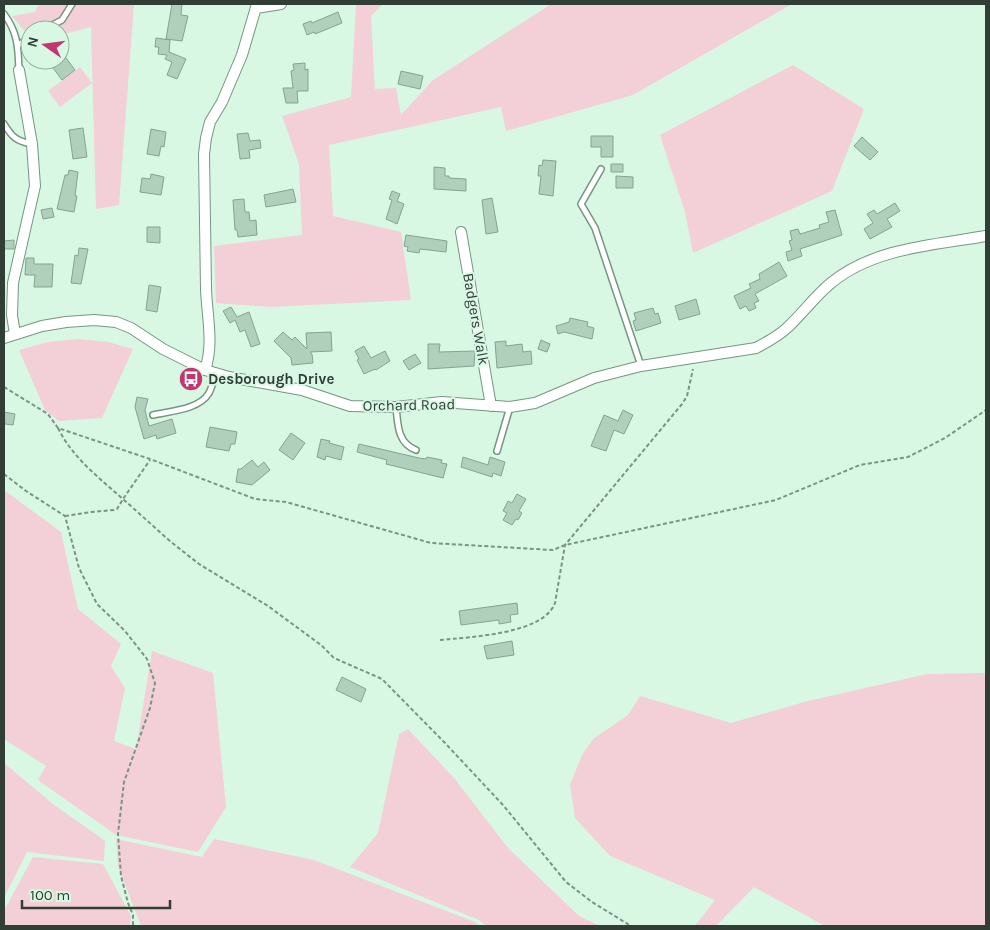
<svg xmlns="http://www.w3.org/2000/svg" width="990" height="930" font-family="Karla,sans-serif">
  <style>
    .green { fill: #f3cfd8 }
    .building { fill: #b0d0bc; stroke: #84a390 }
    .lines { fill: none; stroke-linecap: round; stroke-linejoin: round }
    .service-casing { stroke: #779583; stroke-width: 8 }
    .minor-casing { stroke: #779583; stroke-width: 12 }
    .path { stroke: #7d9285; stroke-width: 2; stroke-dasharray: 4 2.5; stroke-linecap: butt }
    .service { stroke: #fff; stroke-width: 5 }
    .minor { stroke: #fff; stroke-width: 10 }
    .labels { text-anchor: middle; stroke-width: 4; stroke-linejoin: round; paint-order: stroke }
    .street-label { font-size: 15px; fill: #313e36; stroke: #d8f8e4 }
    .poi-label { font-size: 15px; font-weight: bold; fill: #313e36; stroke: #d8f8e4; text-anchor: start }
  </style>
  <rect width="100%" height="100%" fill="#d8f8e4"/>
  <!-- green -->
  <path class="green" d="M39 4H134L119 205 96 209 91 27 60 35V30H30V37L12 16 35 12Z
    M356 4H383L371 16 375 89 396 88 401 115 433 80 551 4H792L633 95 506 131 501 107 329 145 333 216 401 232 411 300 271 307 216 303 214 246 302 235 299 164 282 116 351 97Z
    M793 65 864 109 832 191 693 253 685 212 660 135Z
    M80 67 92 83 60 107 48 91Z
    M78 339 108 342 133 349 102 418 59 421 45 410 19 350 48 342Z
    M4 490 61 532 78 609 121 644 111 666 125 688 114 741 136 749 152 651 213 673 226 807 198 852 116 835 38 780 46 766 4 739Z
    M986 673V926H825L754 887 716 926H695L715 900 610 856 575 818 570 785 582 755 593 739 628 715 640 696 731 723 808 701 927 674Z
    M408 729 454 778 508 848 579 916 600 926H486L479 920 350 867 378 833 399 734Z
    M4 763 53 804 105 841 104 861 27 852 4 898Z
    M116 839 202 857 214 839 314 860 475 922 479 926H141L118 866Z
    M33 857 103 864 131 916 130 926H4V908L6 907Z"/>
  <!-- building -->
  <path class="building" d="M172 4H182L181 15 188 16 182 41 166 39Z
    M338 12 342 23 315 34 314 32 307 35 303 24 311 21 312 23Z
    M156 38 170 40 169 52 186 59 177 79 167 75 172 62 165 59 167 55 158 54 159 47H155Z
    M60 50 75 70 62 80 47 60H60Z
    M305 63V70L308 69V91H297L298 103H286L283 88H293L291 71 294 70 293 64Z
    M401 71 423 76 420 89 398 84Z
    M83 128 87 157 73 159 69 130Z
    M151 129 166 132 164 147 161 146 159 156 147 154Z
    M248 133 250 141 260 140 261 148 249 150 250 158 240 159 237 134Z
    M591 136H613V157H601V147H591Z
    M862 137 878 152 870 160 854 146Z
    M543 160 556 161 553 196 539 194 541 176H538L539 165 542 166Z
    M611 164H623V172H611Z
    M434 167 445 168V176H449V178L466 179V191L434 189Z
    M69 170 78 172 75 196H77L74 212 57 209 65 175H68Z
    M151 174 164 177 161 195 140 192 142 178 150 179Z
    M616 176 633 177V188H616Z
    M293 189 296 202 266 207 264 195Z
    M392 191 400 194 397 201 404 204 397 224 386 219 392 200 389 199Z
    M492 198 498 232 486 234 482 200Z
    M244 199 245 212H249L250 221 256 220 257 235 238 237 237 230H235L233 200Z
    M895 203 900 211 887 219 892 227 870 239 864 229 873 223 867 214 874 210 877 214Z
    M52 208 54 217 43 219 41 210Z
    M835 210 842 235 800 249 802 256 788 261 786 252 792 250 789 241 792 240 790 231 798 229 800 234 820 228 819 225 829 222 826 212Z
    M147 227H160V243L147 242Z
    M406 235 447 241 446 252 420 249 419 253 407 251 408 247 404 246Z
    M14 240V249H4V241Z
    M79 248 88 249 81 284 71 283 75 255 78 256Z
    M26 258H34V264H53L52 287H34L35 275H25Z
    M779 262 787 276 755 294 759 301 754 303 756 308 749 311 746 306 740 309 734 296 751 288 749 284 760 279 759 274Z
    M149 285 161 287 157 312 146 310Z
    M696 299 700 314 679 320 675 306Z
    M231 307 237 317 249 312 260 344 251 347 245 330 240 332 235 320 230 323 223 311Z
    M653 308 655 314 658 313 661 323 636 331 633 321 636 320 634 313Z
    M570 318 588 322 587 326 594 328 592 339 564 332 558 334 556 326 569 322Z
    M283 332 292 340 295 337 307 349 306 333 331 332 332 351 310 352 312 354 313 363 292 365 291 358 274 341Z
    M541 340 550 344 547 352 538 349Z
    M506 341V346L522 344 523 352 531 351 532 364 497 368 495 342Z
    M428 344H440L439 352 475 351 474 366 428 369Z
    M364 346 371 358 385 351 390 361 376 370 375 369 364 374 357 360 359 359 355 351Z
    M415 354 421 363 409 370 403 361Z
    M137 397 148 399 145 410 149 426 172 419 176 433 157 439 156 435 144 439 135 407Z
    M623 410 633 415 624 434 614 430 606 451 591 446 604 415 618 421Z
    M4 412 15 414 13 425 5 424Z
    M210 427 237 432 235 444H231L229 451 206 447Z
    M291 433 305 443 293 460 279 450Z
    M321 439 330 441 329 443 344 447 341 460 326 456 325 460 317 457Z
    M359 444 419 458 426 459 427 457 442 460 441 463 447 464 443 478 386 464 387 460 357 452Z
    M463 457 488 465 490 457 505 462 501 476 493 473 492 477 461 467Z
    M252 460 258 467 264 462 270 470 252 485 236 482 238 469H241Z
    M517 494 526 499 519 511 522 513 518 520 516 519 512 525 503 520 507 513 503 511 508 501 512 503Z
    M517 603 518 614 510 615 511 622 499 624V620L461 625 459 611Z
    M512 641 514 655 487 659 484 646Z
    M342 677 366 689 361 702 336 690Z"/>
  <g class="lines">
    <!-- service casing -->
    <g class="service-casing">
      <path id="service" d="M4 14C18 33 18 47 19 70
        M43 30 62 20 72 4
        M18 45 30 38
        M4 124C12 137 16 141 32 144
        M601 169 581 204 595 228 641 366
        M396 407C398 424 397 443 416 450
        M153 415C170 411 199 410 209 393 212 387 214 380 216 373
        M497 451 510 407"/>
    </g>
    <!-- minor casing -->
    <g class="minor-casing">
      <path id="minor" d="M256 8 281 4
        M461 232 491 406
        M15 334 12 315 13 283 35 186 32 144 19 70
        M4 338 42 326 66 322 94 320 116 322 131 328 163 349 205 370 229 377 302 390 350 406 396 407 442 402 510 407 535 403 594 378 641 366 756 348C767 342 779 336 788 327 803 313 815 296 831 283 873 248 934 245 986 236
        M205 370C214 344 207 316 206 289 205 244 205 199 204 154L206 138 210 122 222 102 242 55 257 4"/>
    </g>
    <!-- path -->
    <path class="path" d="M4 387 48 414 58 428 150 459 255 499 286 502 431 543 553 550 565 545 776 500 860 465 908 457 945 438 986 410
      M58 428C72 457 99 478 123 499L150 460
      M4 474 26 491 65 516 79 568 97 604 125 631 147 659 155 683 150 708 124 782 118 834 121 876 128 903 133 915V926
      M65 516 91 512 114 510 117 509 123 499 171 542 199 564 268 606 321 645 334 658 382 679 445 743 503 805 566 882 592 902 631 926
      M440 640C470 637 544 634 555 603L565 545 682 404 687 396 693 369"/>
    <!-- service -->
    <use href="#service" class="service"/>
    <!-- minor -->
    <use href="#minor" class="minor"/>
  </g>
  <!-- icons -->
  <defs>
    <g id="bus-disc" transform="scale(1.25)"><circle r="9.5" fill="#c1376e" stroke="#d8f8e4"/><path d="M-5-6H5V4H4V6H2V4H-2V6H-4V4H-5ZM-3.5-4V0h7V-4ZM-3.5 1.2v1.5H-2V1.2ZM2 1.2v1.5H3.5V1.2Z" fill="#fff"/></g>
  </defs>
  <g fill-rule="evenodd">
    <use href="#bus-disc" x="191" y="379"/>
  </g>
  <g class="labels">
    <!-- street labels -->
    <g class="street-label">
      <text transform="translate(476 319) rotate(80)" y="5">Badgers Walk</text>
      <text transform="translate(409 405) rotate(-1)" y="5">Orchard Road</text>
    </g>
    <!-- poi labels -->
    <g class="poi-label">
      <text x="208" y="384">Desborough Drive</text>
    </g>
  </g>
  <!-- border -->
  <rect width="990" height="930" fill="none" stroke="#313e36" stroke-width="10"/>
  <!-- north arrow -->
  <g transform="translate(45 45) rotate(284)"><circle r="24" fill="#d8f8e4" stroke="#95ae9e"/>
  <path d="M0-4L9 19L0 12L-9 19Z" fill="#c1376e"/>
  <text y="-8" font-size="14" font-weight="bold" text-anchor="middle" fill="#313e36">N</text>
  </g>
  <!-- scale -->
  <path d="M22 900v8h148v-8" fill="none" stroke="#313e36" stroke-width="2.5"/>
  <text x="30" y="900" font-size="15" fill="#313e36" stroke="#d8f8e4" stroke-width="4" paint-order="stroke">100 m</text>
</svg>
